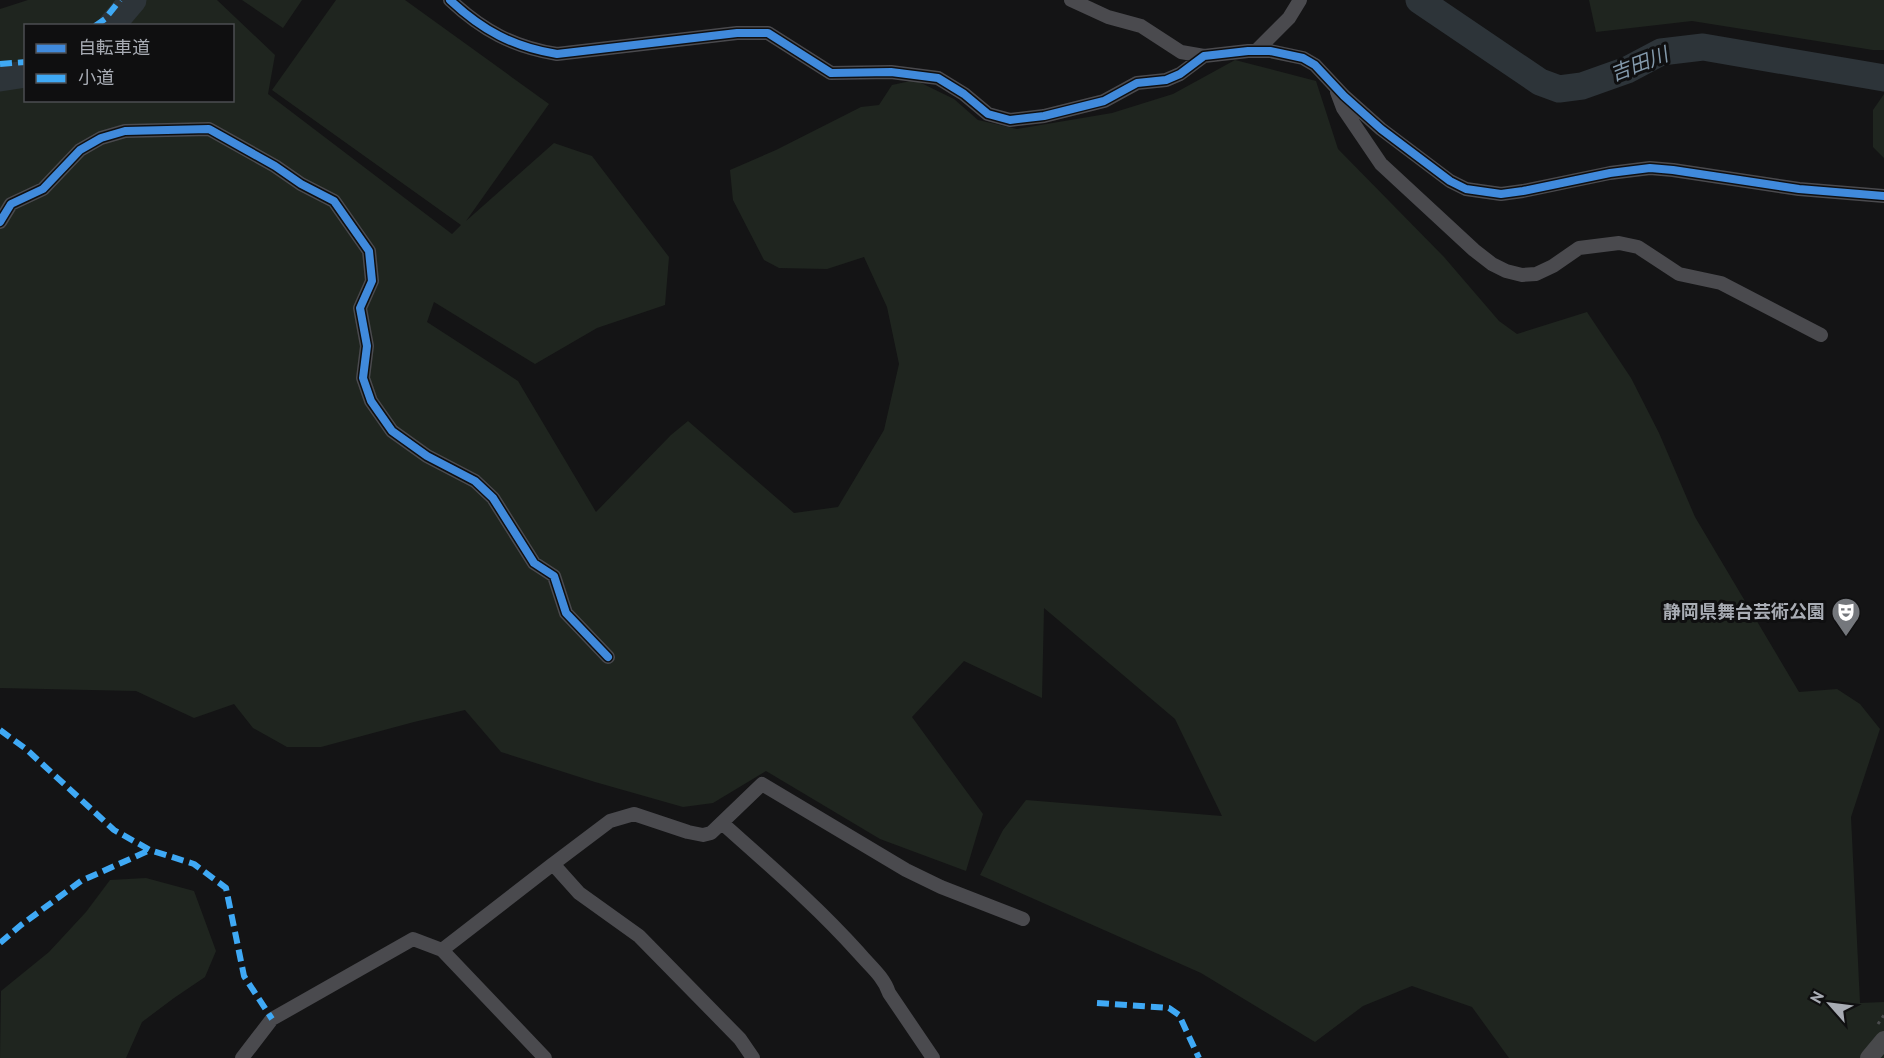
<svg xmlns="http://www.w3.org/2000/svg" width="1884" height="1058" font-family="'PT Sans','Noto Sans JP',sans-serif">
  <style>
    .green { fill: #1f251f; fill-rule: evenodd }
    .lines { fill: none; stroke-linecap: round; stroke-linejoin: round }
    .river { stroke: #2d3439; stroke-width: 27 }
    .path { stroke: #4b4c4e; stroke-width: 3; stroke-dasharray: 3 4.5; stroke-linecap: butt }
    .street { stroke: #4a4a4e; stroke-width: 14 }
    .secondary { stroke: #48494b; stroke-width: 18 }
    .quiet { stroke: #3fa9f5; stroke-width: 6; stroke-dasharray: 12 6; stroke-linecap: butt }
    .cycleway-casing { stroke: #0f0f10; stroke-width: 11 }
    .cycleway { stroke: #408adc; stroke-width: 8 }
    .labels { text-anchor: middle; stroke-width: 6; stroke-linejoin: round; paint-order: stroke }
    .poi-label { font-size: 18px; font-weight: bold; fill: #a8acb4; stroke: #0f0f10; text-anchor: end }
    .water-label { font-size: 20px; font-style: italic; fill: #8399ab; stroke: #0f0f10 }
  </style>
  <rect width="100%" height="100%" fill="#141415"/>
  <!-- green -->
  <path class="green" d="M28 0H217L275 55 268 94 452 234 461 225 272 90 336 0H405L549 104 466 221 554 143 592 156 669 257 665 305 597 328 535 364 434 302 427 322 518 381 596 512 671 435 688 421 794 513 838 507 884 430 899 364 887 307 864 257 827 269 779 268 764 260 733 200 730 170 776 150 861 107 879 105 892 85 915 80 954 99 978 120 1017 129 1112 113 1173 94 1235 60 1316 81 1338 149 1444 257 1499 321 1517 334 1587 312 1631 378 1659 433 1695 517 1799 692 1837 689 1860 704 1880 729 1851 817 1860 1003 1884 1002V1058H1509L1472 1007 1412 986 1363 1006 1315 1042 1201 973 980 875 1003 830 1026 800 1222 816 1175 719 1044 608 1042 698 964 661 912 717 983 814 966 871 880 839 766 771 713 803 683 807 595 782 501 752 465 710 414 722 321 747H287L253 728 234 704 194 718 136 691 0 688V9ZM26 26H232V100H26Z
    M242 0H302L283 28Z
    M1589 0H1884V50H1873L1692 21 1596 32Z
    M1884 94V158L1873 147V110Z
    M146 878 194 891 216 951 205 977 174 998 142 1022 126 1058H0L1 991 49 952 86 912 110 880Z"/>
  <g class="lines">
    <!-- river -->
    <path class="river" d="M1419 0 1540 82 1559 89 1582 86 1627 70 1661 52 1703 47 1884 78
      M111 26 133 0
      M0 78 26 74"/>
    <!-- path -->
    <path class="path" d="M1878 1024 1884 1015"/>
    <!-- street -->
    <path class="street" d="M450 0C482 30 513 47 557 54L737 33H768L831 73 891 72 938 78 964 94 988 114 1010 120 1044 116 1104 101 1137 83 1166 80 1180 74 1204 56 1248 51H1270L1303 58 1315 65 1344 96 1381 129 1450 181 1466 189 1501 194 1523 191 1610 173 1650 168 1673 170 1799 189 1884 196
      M1071 0 1108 17 1141 26 1181 52 1204 56
      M1256 51 1289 18 1300 0
      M1337 92 1343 108 1381 164 1474 250 1492 264 1506 271 1522 275 1536 274 1553 266 1579 248 1619 243 1638 247 1679 274 1721 283 1821 335
      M0 222 11 204 43 189 80 150 101 138 125 131 209 129 275 166 301 184 334 201 369 251 372 281 360 308 367 346 363 378 371 401 392 431 427 456 475 481 493 498 534 563 554 576 566 613 608 657
      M722 823C769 865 817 906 859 953 870 966 884 977 889 993L933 1058
      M553 864 610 821 634 814 688 832 703 835 711 833 762 784 906 870 941 887 1023 919
      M442 950 545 1058
      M242 1058 272 1019 413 939 442 950 553 864 579 893 639 936 740 1039 753 1058"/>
    <!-- secondary -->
    <path class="secondary" d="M1869 1058 1884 1040"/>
    <!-- quiet -->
    <path class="quiet" d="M95 26 105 19 120 0
      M0 64 26 62
      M0 730 26 749 114 830 150 850 194 864 226 888 244 976 272 1019
      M0 943 21 925 81 881 150 850
      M1097 1003 1169 1008 1179 1015 1199 1058"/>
    <!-- cycleway casing -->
    <g class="cycleway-casing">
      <path id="cycleway" d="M450 0C482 30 513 47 557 54L737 33H768L831 73 891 72 938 78 964 94 988 114 1010 120 1044 116 1104 101 1137 83 1166 80 1180 74 1204 56 1248 51H1270L1303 58 1315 65 1344 96 1381 129 1450 181 1466 189 1501 194 1523 191 1610 173 1650 168 1673 170 1799 189 1884 196
        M0 222 11 204 43 189 80 150 101 138 125 131 209 129 275 166 301 184 334 201 369 251 372 281 360 308 367 346 363 378 371 401 392 431 427 456 475 481 493 498 534 563 554 576 566 613 608 657"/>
    </g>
    <!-- cycleway -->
    <use href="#cycleway" class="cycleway"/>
  </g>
  <!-- icons -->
  <defs>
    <g id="theatre-pin" transform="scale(1.5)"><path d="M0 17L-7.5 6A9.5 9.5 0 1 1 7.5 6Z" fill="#74777c" stroke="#0f0f10"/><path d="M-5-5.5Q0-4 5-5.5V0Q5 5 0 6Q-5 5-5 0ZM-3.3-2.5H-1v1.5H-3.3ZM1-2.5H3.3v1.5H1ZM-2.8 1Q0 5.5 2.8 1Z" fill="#fff"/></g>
  </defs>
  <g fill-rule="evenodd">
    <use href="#theatre-pin" x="1846" y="612"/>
  </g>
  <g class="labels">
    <!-- poi labels -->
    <g class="poi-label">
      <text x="1825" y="618">静岡県舞台芸術公園</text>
    </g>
    <!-- water labels -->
    <g class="water-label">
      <text transform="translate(1639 64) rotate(-21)" y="7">吉田川</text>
    </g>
  </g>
  <!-- legend -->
  <rect x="24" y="24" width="210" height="78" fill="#0f0f10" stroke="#4c4e52" stroke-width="1.5"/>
  <rect x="36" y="44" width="30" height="9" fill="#408adc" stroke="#4c4e52" stroke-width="1.5"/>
  <text x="78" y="54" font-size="18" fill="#a8acb4">自転車道</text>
  <rect x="36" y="74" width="30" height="9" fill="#3fa9f5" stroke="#4c4e52" stroke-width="1.5"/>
  <text x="78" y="84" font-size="18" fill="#a8acb4">小道</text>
  <!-- north arrow -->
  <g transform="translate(1830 1004) rotate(298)" stroke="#0f0f10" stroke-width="4.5" paint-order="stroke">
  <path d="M0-4.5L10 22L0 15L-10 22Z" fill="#a8acb4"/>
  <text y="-9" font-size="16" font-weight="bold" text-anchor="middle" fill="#a8acb4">N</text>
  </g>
</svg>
